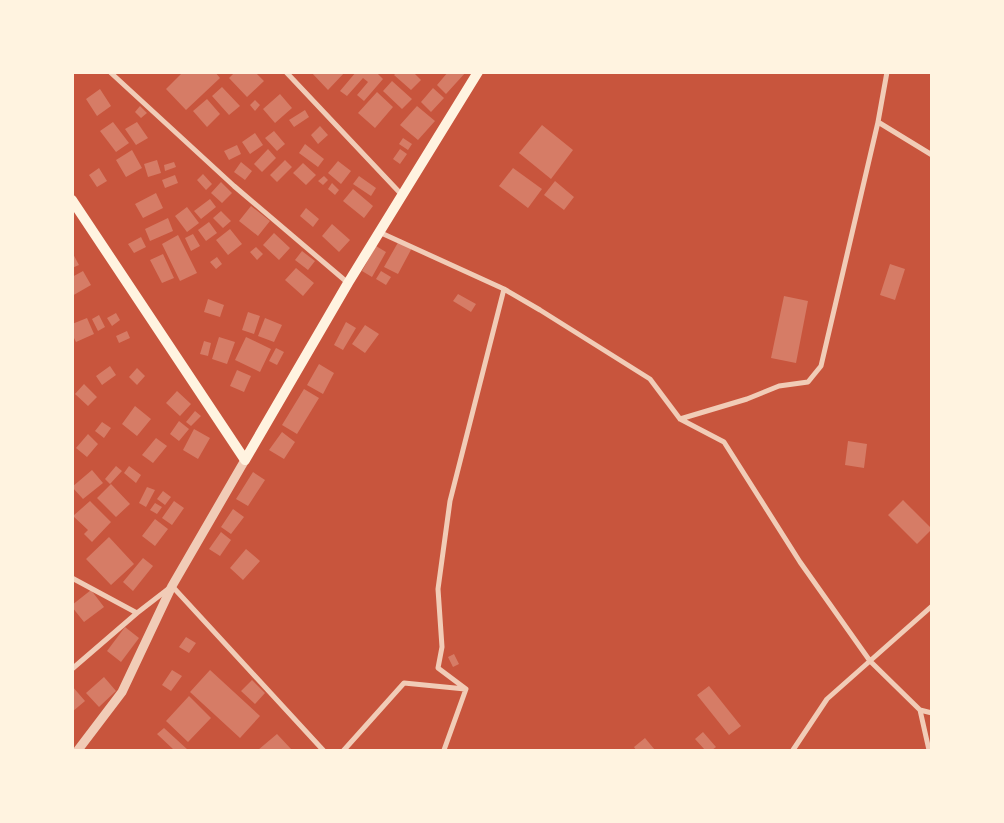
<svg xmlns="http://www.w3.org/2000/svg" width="1004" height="823" font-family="'Work Sans',sans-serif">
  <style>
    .building { fill: #d67c66 }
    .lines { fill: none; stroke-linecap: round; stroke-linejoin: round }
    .minor { stroke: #f1ccb7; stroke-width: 5 }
    .tertiary { stroke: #f1ccb7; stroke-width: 9 }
    .secondary { stroke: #fff3e0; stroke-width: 10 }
  </style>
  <rect width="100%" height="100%" fill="#c8553d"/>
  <!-- building -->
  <path class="building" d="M183 72H215L220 78 186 110 166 89Z
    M235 72H255L264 81 247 97 229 78Z
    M311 72H345L328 90Z
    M356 72H376L383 79 364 101 357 95 368 82 363 78 347 96 340 91Z
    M397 72H413L421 80 411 90 394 75Z
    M448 72H466L446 94 437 85Z
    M392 81 412 99 402 109 383 91Z
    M222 87 240 106 229 115 212 96Z
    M433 88 444 98 431 112 421 102Z
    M100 89 111 106 97 116 86 99Z
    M377 92 393 107 375 128 358 113Z
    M280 94 292 108 275 123 263 109Z
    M207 99 220 114 207 127 193 111Z
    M255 100 260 105 255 111 250 105Z
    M140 106 147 113 141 118 135 112Z
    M417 106 435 121 418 140 400 125Z
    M305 110 309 117 294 127 289 120Z
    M113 122 129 143 116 152 100 131Z
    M137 122 148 138 136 145 125 129Z
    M542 125 573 150 551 179 519 153Z
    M320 126 328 135 318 144 311 135Z
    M274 131 285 144 277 151 265 138Z
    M255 133 263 145 250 154 242 142Z
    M403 138 412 144 408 150 399 144Z
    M305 144 324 159 318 167 299 153Z
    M237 145 241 154 229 160 224 151Z
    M268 149 276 158 262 172 254 164Z
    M400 149 407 154 400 164 393 159Z
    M132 150 142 168 126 177 116 160Z
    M157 160 161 173 148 177 144 164Z
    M285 160 292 167 277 182 270 175Z
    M338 161 351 171 341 184 328 173Z
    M174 162 176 167 165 171 164 165Z
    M241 162 252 171 245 180 234 172Z
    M303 163 316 175 306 185 293 173Z
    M99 168 107 181 97 187 89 175Z
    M513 168 542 189 528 208 499 186Z
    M203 174 212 184 206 190 197 180Z
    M175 175 178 183 165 188 162 180Z
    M324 176 328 180 323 185 318 181Z
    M359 176 376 188 371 196 353 184Z
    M555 181 574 197 564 210 544 195Z
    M221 182 232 193 222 203 211 193Z
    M332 183 339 190 335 195 328 189Z
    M353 189 373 206 364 218 343 201Z
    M156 193 163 208 143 218 135 204Z
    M210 199 216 207 201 219 194 211Z
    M251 206 270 221 258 236 239 221Z
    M187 207 199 223 187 232 175 216Z
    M306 208 319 219 313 227 300 216Z
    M221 211 231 221 223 228 213 218Z
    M168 218 173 231 150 241 145 229Z
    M209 222 217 233 206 241 198 230Z
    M332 224 350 240 339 252 322 236Z
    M230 229 242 244 228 255 216 240Z
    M274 233 290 248 279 260 263 245Z
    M193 234 200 246 191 251 185 238Z
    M178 235 197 273 180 281 162 244Z
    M141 237 146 247 134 253 128 244Z
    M400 239 413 246 398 274 384 267Z
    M376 246 386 252 372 277 362 271Z
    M256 247 263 254 257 260 250 252Z
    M302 251 315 261 308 270 295 260Z
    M72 252 79 265 72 268Z
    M163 254 174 278 162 283 150 260Z
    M217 257 222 264 216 269 210 262Z
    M890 264 905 269 895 300 880 295Z
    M296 268 314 283 303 296 285 280Z
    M83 271 91 285 72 296V277Z
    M381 271 391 277 386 285 376 279Z
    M458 294 476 304 471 312 453 301Z
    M784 296 808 301 796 363 771 358Z
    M208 299 224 305 220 317 204 312Z
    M248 312 260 316 254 334 242 330Z
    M116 313 120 320 112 326 107 318Z
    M99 315 105 327 98 331 92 319Z
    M87 318 94 334 76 342 72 334V324Z
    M265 318 282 325 274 342 258 336Z
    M346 322 356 328 343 350 334 345Z
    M365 325 379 334 365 353 352 344Z
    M127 331 130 338 119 343 116 336Z
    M219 337 235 342 227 364 212 359Z
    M246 337 271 349 260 372 235 360Z
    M204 341 211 343 208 356 200 354Z
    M276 348 284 352 277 365 269 361Z
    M319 364 334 373 323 394 307 385Z
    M110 366 116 375 102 385 96 376Z
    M137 368 145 376 137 385 129 377Z
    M237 370 251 376 244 392 230 386Z
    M84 384 97 397 88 406 75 394Z
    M304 389 319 398 297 434 282 425Z
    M177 391 191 404 180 416 166 403Z
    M135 406 151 419 137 436 122 424Z
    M195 411 201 416 191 426 186 422Z
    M179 421 189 429 179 441 170 434Z
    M102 422 111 428 104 438 95 431Z
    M194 429 210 438 198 459 183 450Z
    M282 432 295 442 284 459 269 450Z
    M88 434 98 444 87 457 76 448Z
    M156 438 167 446 153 463 142 455Z
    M848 441 867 444 864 468 845 465Z
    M116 466 122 471 110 484 105 479Z
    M129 466 141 475 136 483 124 473Z
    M92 470 103 483 83 499 72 487Z
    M253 472 265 480 248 506 236 499Z
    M111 484 130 504 116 517 97 498Z
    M147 487 155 490 146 507 139 503Z
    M163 491 171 497 165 505 157 499Z
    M903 500 932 529 917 544 888 515Z
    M90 501 111 522 92 542 84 534 88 530 73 516Z
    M174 501 184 508 172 525 162 518Z
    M155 503 162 507 157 514 150 510Z
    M233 509 244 517 231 534 221 527Z
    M155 519 168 529 155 546 142 536Z
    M221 532 231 540 220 556 209 549Z
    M109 537 134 564 111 585 86 559Z
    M246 549 260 561 243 580 230 568Z
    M143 558 153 566 133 591 123 582Z
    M91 590 104 607 84 622 72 607V605Z
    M125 627 139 638 121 662 107 651Z
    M186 637 196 643 189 653 179 647Z
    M454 654 459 664 453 667 448 657Z
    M172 670 182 676 171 691 162 685Z
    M210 670 260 716 240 738 190 692Z
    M104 677 116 691 99 707 86 693Z
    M252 680 265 693 255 704 241 691Z
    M72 686 85 701 72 712Z
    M709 686 741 726 729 735 697 695Z
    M189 696 211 718 188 742 166 721Z
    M164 728 188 750H174L157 734Z
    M703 732 716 747 712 750H705L695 739Z
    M277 734 292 750H258Z
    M645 738 655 750H636L634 747Z"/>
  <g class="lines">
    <!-- minor -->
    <path class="minor" d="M110 72 234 186 348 283
      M286 72 402 195
      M878 122 932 155
      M379 232 504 289 540 310 650 379 680 419 724 442 800 562 870 661 920 710 929 750
      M680 419 747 399 779 386 808 382 821 366 878 122 887 72
      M72 578 137 613
      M72 669 137 613 172 586 323 750
      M920 710 932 713
      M344 750 404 683 465 689
      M444 750 466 689 438 668 442 647 438 589 450 501 504 289
      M793 750 827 699 932 606"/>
    <!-- tertiary -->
    <path class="tertiary" d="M78 750 122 692 172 586 245 460"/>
    <!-- secondary -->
    <path class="secondary" d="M72 200 245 460 348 283 478 72"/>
  </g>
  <!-- border -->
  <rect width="1004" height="823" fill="none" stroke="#fff3e0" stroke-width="148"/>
</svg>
